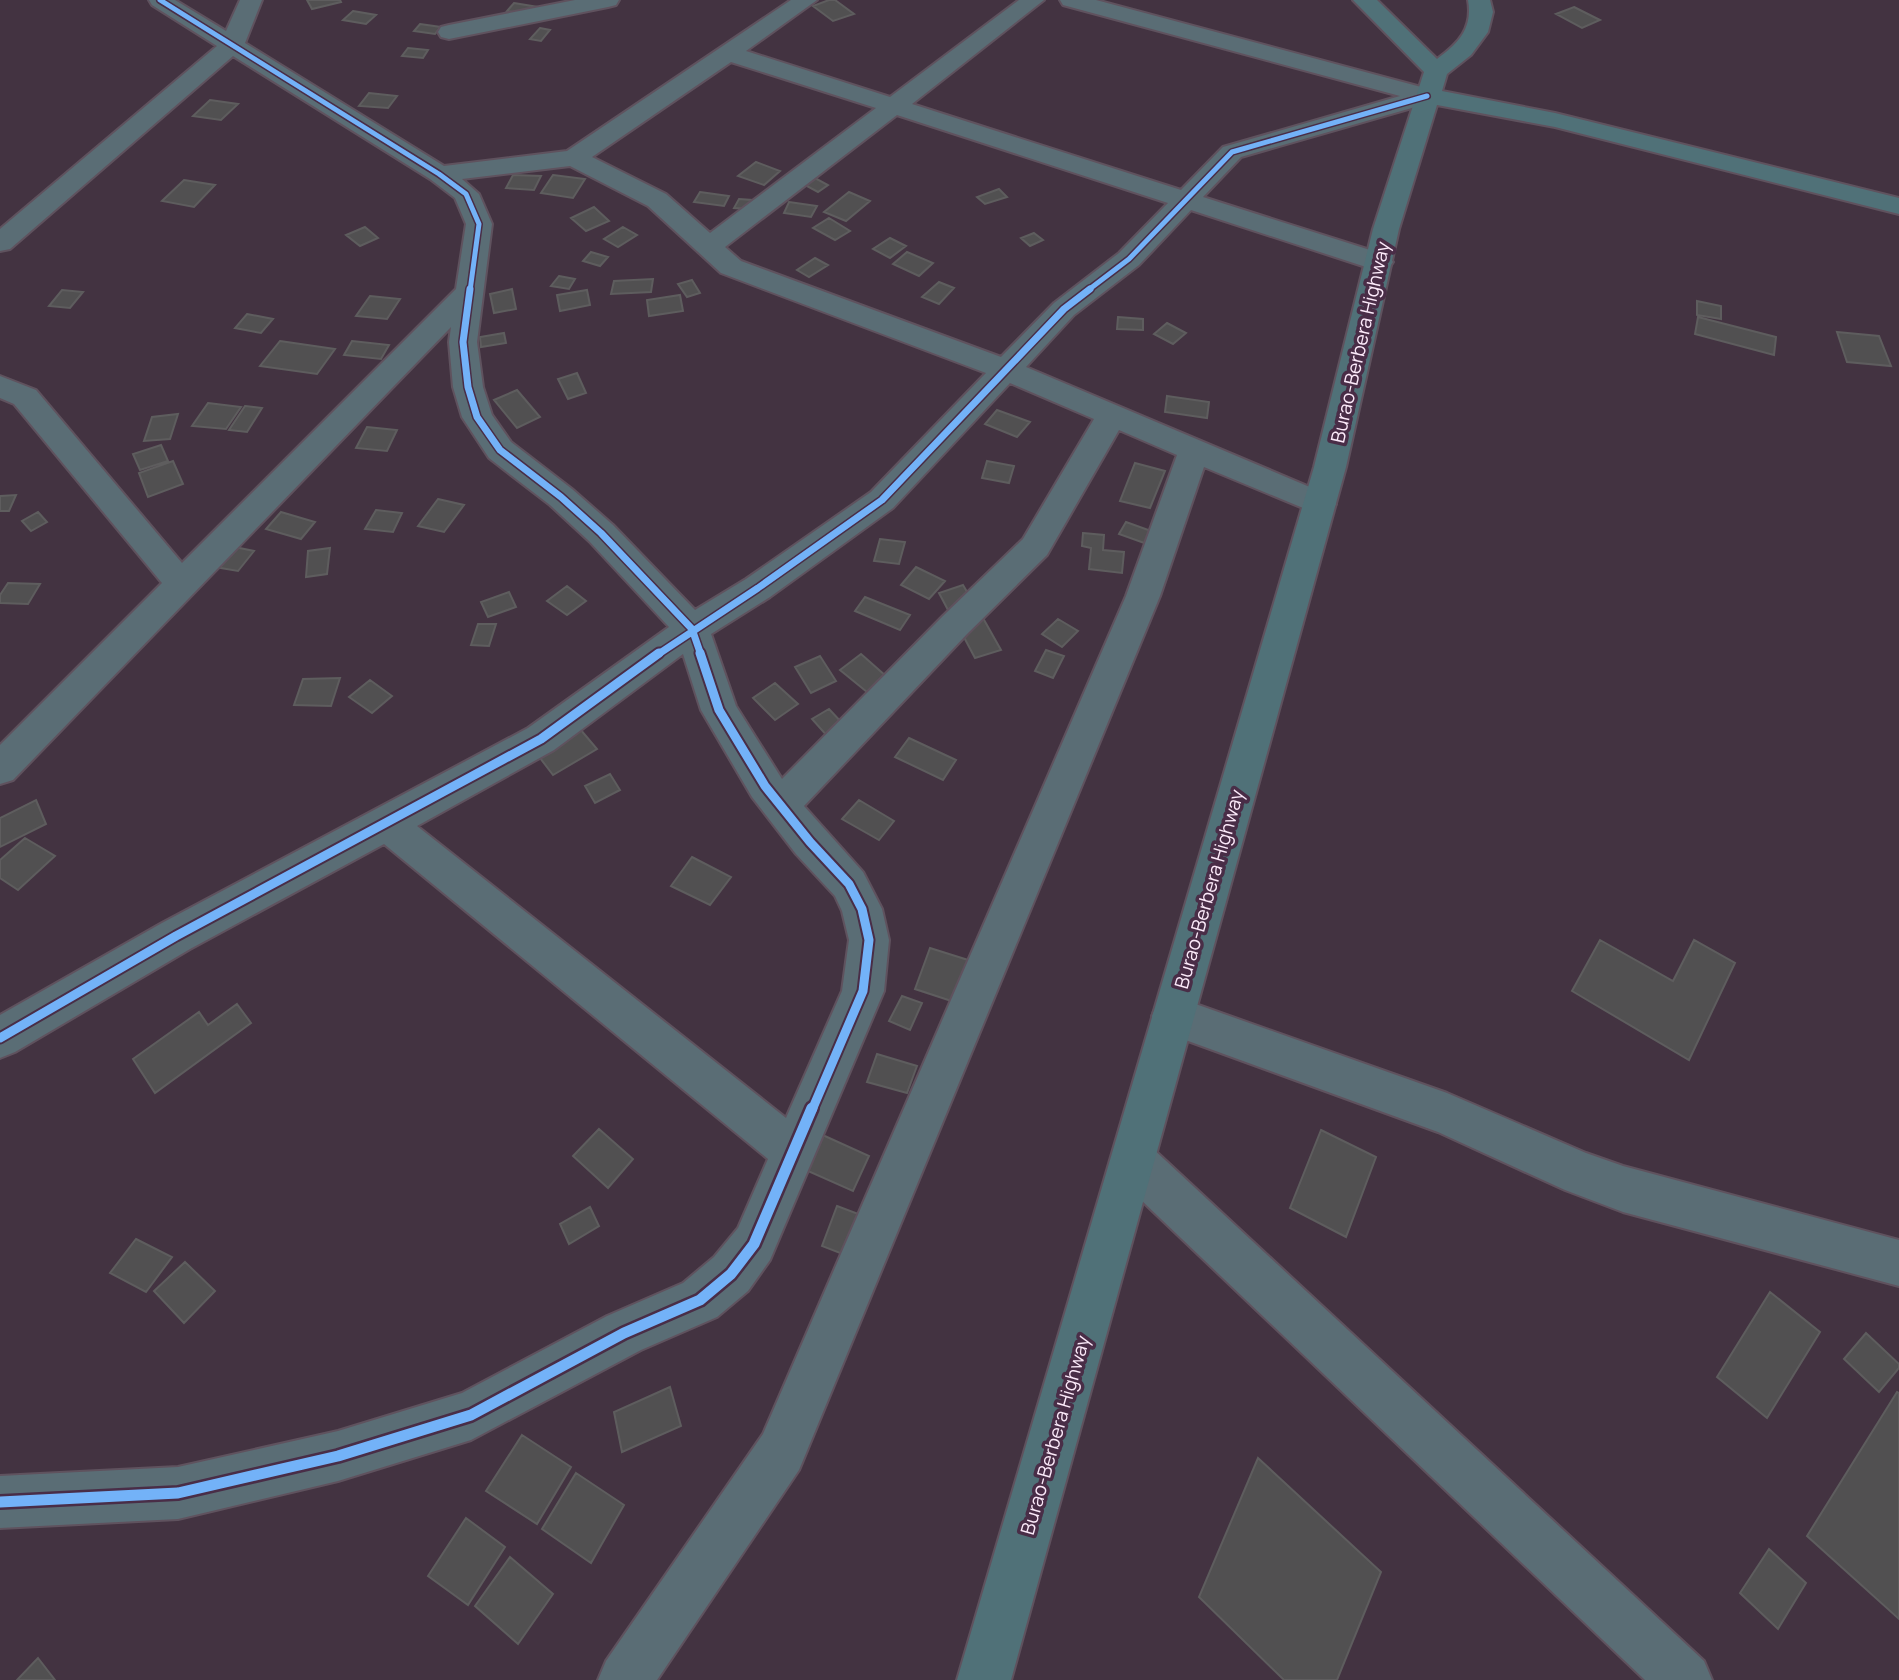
<svg xmlns="http://www.w3.org/2000/svg" width="1899" height="1680" font-family="Manrope,sans-serif">
  <style>
    .building { fill: #515051; stroke: #5e5d5e; stroke-width: 2 }
    .lines { fill: none; stroke-linecap: round; stroke-linejoin: round }
    .minor-casing { stroke: #5f525e; stroke-width: 4 }
    .trunk-casing { stroke: #5f525e; stroke-width: 4 }
    .minor { fill: #5a6d75; fill-rule: evenodd }
    .trunk { fill: #507178; fill-rule: evenodd }
    .cycleway-far3-casing { stroke: #492d47; stroke-width: 8 }
    .cycleway-far2-casing { stroke: #492d47; stroke-width: 10 }
    .cycleway-far1-casing { stroke: #492d47; stroke-width: 13 }
    .cycleway-casing { stroke: #492d47; stroke-width: 16 }
    .cycleway-far3 { stroke: #73b2f8; stroke-width: 5 }
    .cycleway-far2 { stroke: #73b2f8; stroke-width: 7 }
    .cycleway-far1 { stroke: #73b2f8; stroke-width: 9 }
    .cycleway { stroke: #73b2f8; stroke-width: 11 }
    .labels { text-anchor: middle; stroke-width: 7; stroke-linejoin: round; paint-order: stroke }
    .street-label { font-size: 19px; fill: #fceafa; stroke: #492d47 }
  </style>
  <rect width="100%" height="100%" fill="#433341"/>
  <!-- building -->
  <path class="building" d="M307 0H340L341 2 312 9Z
    M829 0H835L854 14 833 21 813 6Z
    M514 3 538 7 531 15 507 11Z
    M1574 7 1600 20 1582 28 1556 14Z
    M353 11 376 15 366 24 343 20Z
    M420 24 441 27 435 34 414 31Z
    M540 28 550 30 541 41 530 39Z
    M408 48 428 50 423 58 402 56Z
    M369 93 397 96 388 108 359 106Z
    M210 100 238 104 221 120 193 116Z
    M756 162 780 171 764 185 738 176Z
    M513 175 541 176 534 190 506 188Z
    M553 175 585 179 573 198 541 193Z
    M813 177 828 185 818 192 803 184Z
    M184 180 215 185 194 207 162 201Z
    M999 189 1007 197 985 204 977 197Z
    M700 192 729 196 724 206 694 202Z
    M849 192 870 201 846 221 824 212Z
    M739 199 752 200 748 209 734 208Z
    M789 202 817 206 811 217 784 213Z
    M594 207 609 221 586 231 571 218Z
    M829 218 850 231 835 240 813 228Z
    M365 227 378 238 360 246 346 235Z
    M623 227 637 235 618 247 604 239Z
    M1034 233 1043 240 1030 246 1021 238Z
    M890 238 906 246 890 258 873 249Z
    M591 252 608 257 600 266 583 261Z
    M907 252 933 263 919 276 893 264Z
    M815 258 828 265 809 277 797 270Z
    M559 276 575 279 569 289 551 286Z
    M653 279 651 292 611 294 614 281Z
    M692 280 700 293 687 297 678 284Z
    M939 282 954 288 939 304 922 297Z
    M512 289 516 309 494 313 490 294Z
    M62 290 83 292 70 308 49 306Z
    M587 290 590 305 560 311 557 295Z
    M680 295 683 311 649 316 647 300Z
    M370 296 400 299 387 319 356 316Z
    M1697 301 1721 306V319L1697 315Z
    M247 314 273 319 261 333 235 328Z
    M1118 317 1143 319V330L1117 329Z
    M1698 317 1776 337 1774 355 1695 334Z
    M1167 323 1186 333 1173 344 1154 334Z
    M1837 332 1879 336 1891 366 1847 362Z
    M504 333 506 343 481 347 480 337Z
    M280 341 335 349 317 374 260 366Z
    M352 341 389 345 381 359 344 355Z
    M577 373 586 393 568 399 558 379Z
    M517 390 540 417 517 428 494 400Z
    M1167 396 1209 402 1207 418 1165 412Z
    M208 403 241 407 226 429 192 426Z
    M245 406 262 408 247 432 229 430Z
    M997 410 1030 422 1017 437 985 424Z
    M178 414 170 439 144 441 152 417Z
    M367 427 397 430 387 451 356 448Z
    M161 445 168 461 140 470 133 454Z
    M173 461 183 484 148 497 139 473Z
    M987 461 1014 466 1009 483 982 478Z
    M1135 463 1165 471 1150 508 1120 501Z
    M16 495 9 511H0V496Z
    M438 499 464 505 444 532 418 526Z
    M376 510 402 513 393 532 365 529Z
    M38 512 47 522 31 531 22 521Z
    M281 512 315 522 301 539 266 529Z
    M1126 522 1154 532 1147 544 1119 534Z
    M1083 533 1104 535 1103 550 1124 552 1122 573 1089 569 1091 548 1082 546Z
    M880 539 905 542 899 564 874 561Z
    M225 545 254 551 238 571 209 566Z
    M330 548 327 574 306 577 308 551Z
    M916 567 945 581 929 599 901 585Z
    M8 583 40 584 28 604 0 603V595Z
    M963 585 973 602 948 610 939 593Z
    M567 586 586 601 567 615 547 601Z
    M509 592 516 607 488 617 481 602Z
    M865 597 910 615 900 630 855 611Z
    M983 618 1001 650 975 658 958 626Z
    M1058 619 1078 631 1062 647 1042 634Z
    M478 624H496L489 646 471 645Z
    M1046 650 1064 656 1053 678 1035 671Z
    M861 654 887 677 867 692 840 670Z
    M820 656 836 681 811 693 795 667Z
    M340 678 331 706 294 705 303 679Z
    M370 680 392 696 372 713 349 697Z
    M775 683 798 704 775 720 753 698Z
    M829 709 845 726 828 737 812 719Z
    M580 729 597 749 553 775 537 754Z
    M909 738 956 760 943 780 895 757Z
    M610 774 620 790 595 803 585 786Z
    M36 800 46 824 0 847V818Z
    M859 800 894 821 879 840 842 819Z
    M25 838 55 856 18 890 0 878V860Z
    M692 857 731 877 710 905 671 886Z
    M1600 940 1673 981 1694 940 1735 963 1689 1060 1572 991Z
    M930 948 1003 971 988 1013 915 989Z
    M902 996 922 1003 910 1030 889 1021Z
    M237 1004 251 1023 155 1093 133 1059 199 1012 208 1025Z
    M877 1054 917 1066 907 1093 867 1082Z
    M599 1129 633 1159 608 1188 573 1156Z
    M1321 1130 1376 1157 1346 1237 1290 1208Z
    M816 1132 869 1156 853 1191 799 1167Z
    M837 1206 869 1218 853 1258 822 1246Z
    M590 1207 599 1226 569 1244 560 1224Z
    M136 1239 172 1257 146 1292 110 1273Z
    M185 1262 215 1291 184 1323 154 1291Z
    M1770 1292 1820 1332 1767 1418 1717 1377Z
    M1866 1333 1899 1364V1368L1879 1392 1844 1359Z
    M670 1387 681 1426 622 1452 614 1412Z
    M1897 1392 1899 1393V1619L1807 1536Z
    M522 1435 571 1467 537 1524 486 1491Z
    M1258 1458 1381 1572 1337 1680H1284L1199 1597Z
    M576 1473 624 1505 591 1563 542 1529Z
    M466 1518 505 1547 468 1605 428 1576Z
    M1769 1549 1806 1583 1778 1629 1740 1593Z
    M510 1557 553 1594 518 1644 475 1606Z
    M38 1658 55 1680H17Z"/>
  <g class="lines">
    <!-- minor casing -->
    <g class="minor-casing">
      <path id="minor" d="M149 0H175L226 31 240 0H262L245 43 444 166 567 151 791 0H817L746 51 890 97 1019 0H1044L912 104 1181 190 1223 147 1400 96 1063 5 1060 0H1096L1436 91 1439 96 1436 101 1241 157 1203 197 1389 256 1393 262 1389 268 1379 270 1369 268 1191 210 1139 265 1074 315 1026 367 1331 496 1336 504 1331 512 1320 515 1204 467 1160 596 799 1470 657 1680H598L606 1661 763 1434 1126 596 1177 455 1119 430 1047 555 967 634 804 806 863 872 882 909 889 940 884 991 770 1260 748 1291 717 1317 641 1350 471 1440 338 1481 178 1519 0 1528V1476L178 1467 338 1431 462 1393 607 1316 683 1283 714 1257 738 1228 768 1159 384 844 190 949 15 1052 0 1058V1015L162 923 528 728 669 627 589 541 550 505 489 458 462 417 453 387 449 342 451 327 13 780 0 784V745L162 583 14 404 0 398V376L36 390 182 563 456 289 466 224 455 198 430 179 233 56 10 249 0 251V229L217 46 152 5ZM731 62 876 108 710 233 666 194 592 157ZM897 115 1168 203 1119 253 1054 303 1001 357 741 261 725 247ZM570 166 648 206 721 273 986 373 871 492 746 579 695 610 613 525 572 489 511 442 492 415 483 387 477 342 492 224 479 194 462 179ZM1010 383 1094 419 1023 539 943 616 782 779 736 706 711 634 770 597 893 508ZM683 654 701 710 752 797 796 854 835 896 842 911 849 940 842 991 786 1118 417 826 554 750Z
        M575 0H619L616 5 608 7 449 39 441 37 438 32 441 27 449 25Z
        M1173 996 1447 1093 1586 1153 1623 1166 1899 1240V1286L1623 1212 1565 1190 1438 1132 1158 1030 1152 1016 1158 1002Z
        M1134 1140 1150 1146 1704 1661 1712 1680H1645L1118 1178 1112 1162 1118 1146Z"/>
    </g>
    <!-- trunk casing -->
    <g class="trunk-casing">
      <path id="trunk" d="M1353 0H1377L1437 59C1459 43 1473 28 1468 0H1490L1493 12 1488 32 1471 55 1447 74 1442 91 1555 113 1899 198V214L1555 127 1437 105 1399 229 1346 467 1011 1680H957L1314 467 1373 229 1424 72Z"/>
    </g>
    <!-- minor -->
    <use href="#minor" class="minor"/>
    <!-- trunk -->
    <use href="#trunk" class="trunk"/>
    <!-- cycleway-far3 casing -->
    <g class="cycleway-far3-casing">
      <path id="cycleway-far3" d="M160 0 439 174 466 194 479 224 470 291
        M1087 291 1129 259 1232 152 1427 96"/>
    </g>
    <!-- cycleway-far2 casing -->
    <g class="cycleway-far2-casing">
      <path id="cycleway-far2" d="M470 289 463 342 468 387 477 417 500 450 561 497 601 533 692 629 701 655
        M657 655 758 588 882 500 1064 309 1090 289"/>
    </g>
    <!-- cycleway-far1 casing -->
    <g class="cycleway-far1-casing">
      <path id="cycleway-far1" d="M700 653 719 710 765 786 810 842 849 884 862 909 869 940 863 991 812 1110
        M0 1038 176 936 541 739 659 653"/>
    </g>
    <!-- cycleway casing -->
    <g class="cycleway-casing">
      <path id="cycleway" d="M0 1502 178 1493 338 1456 471 1415 624 1333 700 1300 731 1274 754 1244 812 1108"/>
    </g>
    <!-- cycleway-far3 -->
    <use href="#cycleway-far3" class="cycleway-far3"/>
    <!-- cycleway-far2 -->
    <use href="#cycleway-far2" class="cycleway-far2"/>
    <!-- cycleway-far1 -->
    <use href="#cycleway-far1" class="cycleway-far1"/>
    <!-- cycleway -->
    <use href="#cycleway" class="cycleway"/>
  </g>
  <g class="labels">
    <!-- street labels -->
    <g class="street-label">
      <text transform="translate(1360 342) rotate(-77)" y="7">Burao-Berbera Highway</text>
      <text transform="translate(1209 889) rotate(-74)" y="7">Burao-Berbera Highway</text>
      <text transform="translate(1055 1435) rotate(-74)" y="7">Burao-Berbera Highway</text>
    </g>
  </g>
</svg>
